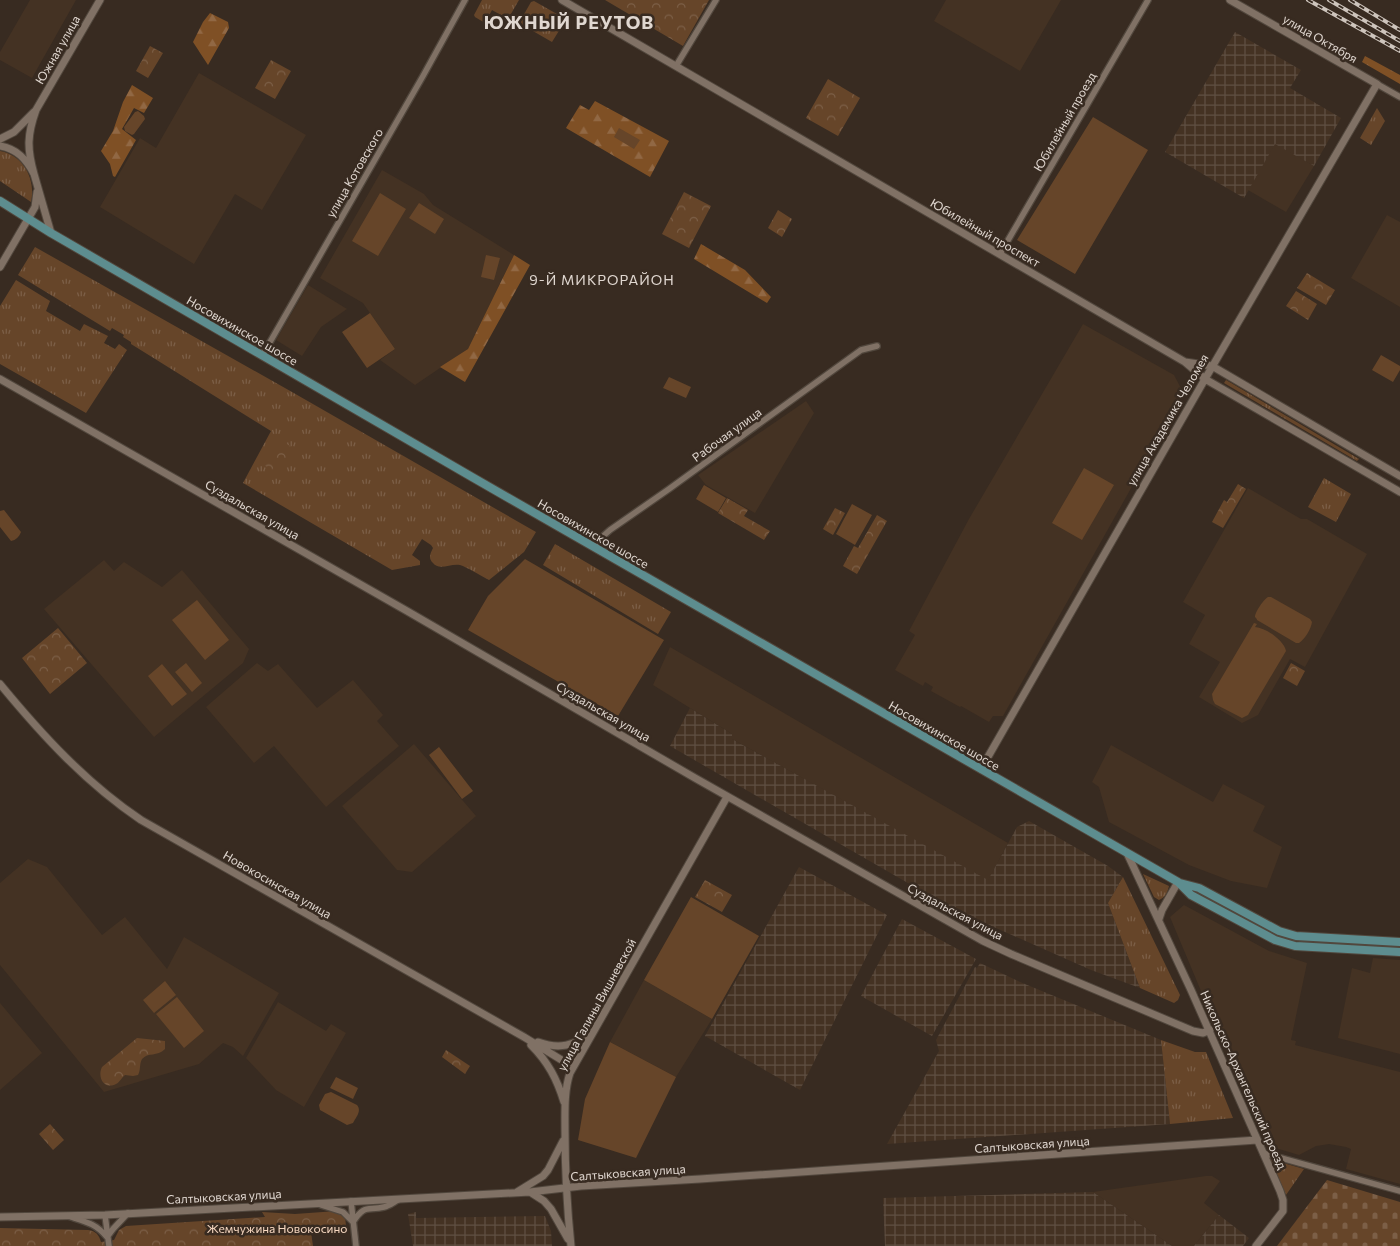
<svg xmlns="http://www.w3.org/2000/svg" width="1400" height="1246" font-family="Commissioner,sans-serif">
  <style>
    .built { fill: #443223 }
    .industrial { fill: url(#industrial-grid) }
    .grass { fill: url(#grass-tufts) }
    .forest { fill: url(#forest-firs) }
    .cemetery { fill: url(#cemetery-stones) }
    .park { fill: url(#park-crowns) }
    .pitch { fill: #664529 }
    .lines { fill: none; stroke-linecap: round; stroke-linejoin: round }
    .minor-casing { stroke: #51473d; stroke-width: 8 }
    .tertiary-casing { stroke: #51473d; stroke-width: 9 }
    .secondary-casing { stroke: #51473d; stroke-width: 10 }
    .minor { stroke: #807165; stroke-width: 5.5 }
    .tertiary { stroke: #807165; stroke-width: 7 }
    .secondary { stroke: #5d8d8f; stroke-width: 8 }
    .rail-casing { stroke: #cdc4bc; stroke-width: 4 }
    .rail { stroke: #382b21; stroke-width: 2; stroke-dasharray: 5.5; stroke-linecap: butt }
    .labels { text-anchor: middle; stroke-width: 5; stroke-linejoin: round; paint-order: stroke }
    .street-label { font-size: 12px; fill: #e0d7d0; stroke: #382b21 }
    .park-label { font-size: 12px; fill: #f6d7c0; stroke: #382b21 }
    .neighbourhood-label { font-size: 14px; letter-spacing: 1px; fill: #e0d7d0; stroke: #382b21 }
    .district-label { font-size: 18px; font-weight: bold; letter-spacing: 1px; fill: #e0d7d0; stroke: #382b21 }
  </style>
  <defs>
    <pattern id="industrial-grid" width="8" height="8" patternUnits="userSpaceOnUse" patternTransform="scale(1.25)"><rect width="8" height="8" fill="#443223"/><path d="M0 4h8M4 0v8" fill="none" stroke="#5f4f42"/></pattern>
    <pattern id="grass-tufts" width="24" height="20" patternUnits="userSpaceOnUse" patternTransform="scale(1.25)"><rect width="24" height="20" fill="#664529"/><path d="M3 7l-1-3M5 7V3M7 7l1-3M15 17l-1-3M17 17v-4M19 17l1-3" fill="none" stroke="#7c5f47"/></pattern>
    <pattern id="forest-firs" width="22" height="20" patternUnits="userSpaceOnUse" patternTransform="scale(1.25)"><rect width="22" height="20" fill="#7f5025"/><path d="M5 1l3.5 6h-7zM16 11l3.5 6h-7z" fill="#916844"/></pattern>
    <pattern id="cemetery-stones" width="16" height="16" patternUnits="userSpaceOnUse" patternTransform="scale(1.25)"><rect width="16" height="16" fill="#664529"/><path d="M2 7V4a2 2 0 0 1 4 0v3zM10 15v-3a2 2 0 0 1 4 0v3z" fill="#7c5f47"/></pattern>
    <pattern id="park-crowns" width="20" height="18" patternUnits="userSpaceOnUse" patternTransform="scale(1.25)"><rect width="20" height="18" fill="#664529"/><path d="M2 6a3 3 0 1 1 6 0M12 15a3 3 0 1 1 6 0" fill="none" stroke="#7c5f47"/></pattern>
  </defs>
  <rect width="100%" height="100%" fill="#382b21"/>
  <!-- built -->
  <path class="built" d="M30 0H76L32 78 0 60V52Z
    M946 0H1061L1020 71 934 21Z
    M199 73 306 135 262 210 235 194 194 264 100 207 140 138 156 148Z
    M1275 143 1314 166 1286 212 1248 190Z
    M382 170 424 194 433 205 514 255 468 349 415 385 380 360 395 349 363 303 320 278Z
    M1387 215 1400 222V307L1351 278Z
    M308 285 347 309 321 327 302 356 276 340Z
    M1083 324 1174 375 1184 394 1003 716H993L989 722 961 706 960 707 931 691 933 687 925 682 923 686 895 670 915 635 909 631 969 519Z
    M806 401 814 413 755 513 706 485 698 475Z
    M1248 488 1301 519H1307L1367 554 1305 667 1290 659 1258 715 1242 723 1199 697 1220 662 1189 644 1205 615 1183 602Z
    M104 560 114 571 124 562 162 587 182 570 249 649 243 663 154 737 44 609Z
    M670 647 1008 843 988 881 732 739V734L653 685Z
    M257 663 268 671 278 664 317 708 353 680 383 715 377 721 399 746 326 807 274 746 254 763 206 707Z
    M414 744 476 816 412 872 397 870 342 806Z
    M1111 745 1213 802 1223 784 1265 806 1253 831 1282 847 1267 888 1231 881 1189 865 1109 822 1099 787 1092 782Z
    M28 859 47 867 102 935 125 917 167 969 184 937 279 993 243 1056 233 1047 223 1043 199 1064 104 1092 0 965V883Z
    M1184 905 1269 951 1307 963 1291 1040 1296 1041 1295 1045 1400 1072V1184L1346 1169 1351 1149 1346 1147 1329 1144 1323 1145 1316 1146 1299 1155 1269 1146 1214 1022 1170 917Z
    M1373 958 1400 960V1054L1338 1038 1352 968 1370 973Z
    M644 980 712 1019 676 1077 610 1042Z
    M278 1002 326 1031 331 1024 346 1033 304 1107 276 1090 246 1058Z
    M0 1003 42 1053 0 1090Z
    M1206 1176H1212L1220 1181 1204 1203 1219 1215 1194 1246H1172L1093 1192Z"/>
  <!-- industrial -->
  <path class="industrial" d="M1235 32 1301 70 1290 88 1341 118 1314 166 1275 144 1244 198 1165 152Z
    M690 708 732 734V739L988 880 1017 827 1029 821 1108 866 1123 877 1108 903 1140 988 1091 970 953 909 670 746Z
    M799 867 887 915 800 1090 705 1036Z
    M902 919 976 959 932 1036 861 996Z
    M980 963 1020 982 1161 1040 1170 1124 887 1144 939 1051 936 1040 975 967 977 968Z
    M1093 1192 1172 1246H885L883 1198Z
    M416 1212V1218L545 1216 551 1231 552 1246H413L408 1214Z
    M1219 1215 1249 1238 1243 1246H1194Z"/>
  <!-- grass -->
  <path class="grass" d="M482 0H519L508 19 492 10 485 23 475 17 474 15Z
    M534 1 564 18 565 21 552 42 519 23 531 2Z
    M1377 108 1385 121 1371 145 1360 138Z
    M0 151C24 155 36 180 31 202L0 181Z
    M35 247 292 392 536 532 524 552 489 580C481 576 467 567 460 565 451 563 439 571 433 563 428 558 430 554 433 548L431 545 422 539 412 555 420 561V565L392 570 243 483 271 431 131 344V342L123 337 124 335 112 328 110 331 18 275Z
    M16 280 50 301 46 311 80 331 84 324 108 336 104 343 115 349 119 344 127 350 86 413 0 364V306Z
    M1226 380 1359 459 1357 461 1224 383Z
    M1324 478 1351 494 1336 522 1308 507Z
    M555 544 671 612 658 634 543 565Z
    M1143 874 1169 886C1167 893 1166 897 1159 900L1154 897Z
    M1123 877 1180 995 1178 1000 1174 1003 1140 988 1108 903Z
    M1161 1040 1195 1052H1206L1233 1118 1170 1124Z
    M1269 1159 1304 1169 1286 1195Z"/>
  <!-- forest -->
  <path class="forest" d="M210 13 228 22 229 28 208 65 193 42 203 22Z
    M1365 56 1400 75V84L1362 62Z
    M132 85 153 98 144 113 134 108 122 129 136 140 115 177 113 176 110 164 101 151 113 131 123 102Z
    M595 101 669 141 650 177 566 128 580 105 589 110Z
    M701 244 745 270 771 297 767 303 694 259Z
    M514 255 530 265 465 382 440 367 468 349Z"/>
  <!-- cemetery -->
  <path class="cemetery" d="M1327 1180 1400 1202V1246H1277Z"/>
  <!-- park -->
  <path class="park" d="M605 0H709L683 46Z
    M150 46 163 53 148 78 136 71Z
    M271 60 291 71 275 99 255 88Z
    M828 79 860 98 838 136 806 118Z
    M684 192 711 206 689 248 662 234Z
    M778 210 792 219 782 237 768 228Z
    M1307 273 1335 290 1326 305 1297 288Z
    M1296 291 1317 304 1308 320 1286 306Z
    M280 440 295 449 279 475 264 465Z
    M1238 484 1246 489 1223 528 1212 522 1224 500 1227 502Z
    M727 498 748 510 744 516 770 531 764 540 718 513Z
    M835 508 845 513 833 535 823 529Z
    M877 515 887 521 857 574 843 566 854 546 858 548Z
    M58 628 87 663 50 694 22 658Z
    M1291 663 1305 671 1297 686 1283 678Z
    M705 880 732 895 722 912 695 897Z
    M137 1038 165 1041V1049C157 1057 148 1052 142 1059 139 1064 141 1070 138 1075L133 1076 125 1075C121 1078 120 1082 116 1084 104 1090 97 1077 102 1067Z
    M446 1050 470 1066 465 1074 442 1057Z
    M50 1124 64 1140 53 1150 39 1134Z
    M337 1211 345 1215 346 1227 311 1232 313 1246H0V1228L88 1230C96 1231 99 1235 101 1242L114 1240 119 1230 126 1226 265 1217 262 1212 295 1214Z"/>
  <!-- pitch -->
  <path class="pitch" d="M138 111 144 116 145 119 134 134 132 135 125 131 124 127 135 112Z
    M1093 117 1148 150 1075 274 1017 240Z
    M619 128 640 140 634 149 614 137Z
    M380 193 406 209 378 256 352 241Z
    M419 203 444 219 435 234 409 218Z
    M486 255 500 258 494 280 481 277Z
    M370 313 395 349 367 368 342 332Z
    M1381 355 1400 366V370L1393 382 1372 370Z
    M669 377 691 387 686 398 663 388Z
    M1084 468 1114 485 1082 540 1052 523Z
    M704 485 726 498 718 512 696 499Z
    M852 504 872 515 855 545 836 534Z
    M4 510 21 532C19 537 16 540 11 541L0 527V511Z
    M525 559 664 640 618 716 468 630 488 596Z
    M1268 597H1271L1310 619 1312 622C1311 629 1305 639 1299 643H1296L1257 620C1257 619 1256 618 1255 617 1255 612 1264 599 1268 597Z
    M197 600 229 640 205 660 172 620Z
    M1254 623 1257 624 1255 627C1266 628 1284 640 1286 651L1248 715 1242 718 1215 704 1213 700 1212 694Z
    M186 663 202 683 192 692 175 672Z
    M162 664 187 694 172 706 148 676Z
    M439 747 473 791 462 799 429 755Z
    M691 897 759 936 712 1019 644 980Z
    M165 981 176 995 154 1013 143 1000Z
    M177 997 204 1031 184 1048 156 1014Z
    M610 1042 676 1077 636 1158 578 1140 585 1099Z
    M336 1077 358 1088 353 1099 330 1088Z
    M331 1092 357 1105C362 1111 356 1117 353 1123L347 1125 320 1110 319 1105 325 1094Z"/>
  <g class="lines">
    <!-- minor casing -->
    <g class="minor-casing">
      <path id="minor" d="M676 66 716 0
        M1377 84 1400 97
        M1000 254 1148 0
        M262 356 423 76 465 0
        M595 548 601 538 610 530 669 489 861 350 877 346
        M1263 1153 1400 1191
        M351 1201 356 1246
        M321 1205 343 1212 353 1222
        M105 1215 109 1246
        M71 1217C87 1222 96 1224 107 1237
        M353 1222C365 1204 367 1211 384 1207 389 1206 394 1202 398 1200
        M107 1237 113 1229 128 1213"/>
    </g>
    <!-- tertiary casing -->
    <g class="tertiary-casing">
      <path id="tertiary" d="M562 0 1185 362 1212 366 1400 476
        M0 139 14 132 34 112
        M0 146C17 149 26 159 34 174L51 233
        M34 174C27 149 27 135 36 110L100 0
        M0 267 35 207 37 192
        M1185 362 1205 379 1400 492
        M0 379 407 611 695 778 983 941 1011 954 1193 1031 1203 1033 1210 1030
        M0 684C42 735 86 783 141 820L524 1037 573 1067
        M981 769 1205 379 1377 84 1230 0
        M1127 853 1191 990 1280 1191 1283 1200V1211L1256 1246
        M1159 919 1162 910 1178 882
        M538 1042C560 1050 573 1045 592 1034
        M531 1045C548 1062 557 1079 564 1102
        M517 1192 543 1176 548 1170 563 1141
        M530 1192 544 1201 551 1209 568 1239
        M0 1217 105 1215 530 1192 581 1186 700 1179 1257 1140
        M571 1246C567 1207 565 1169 565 1130 565 1111 564 1091 570 1073L727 797"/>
    </g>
    <!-- secondary casing -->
    <g class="secondary-casing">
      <path id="secondary" d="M0 201 51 233 472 477 1178 882 1191 895 1275 940 1295 946 1400 952
        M1180 883 1199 888 1279 931 1296 936 1400 942"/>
    </g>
    <!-- minor -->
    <use href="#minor" class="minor"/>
    <!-- tertiary -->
    <use href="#tertiary" class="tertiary"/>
    <!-- secondary -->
    <use href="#secondary" class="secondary"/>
    <!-- rail casing -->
    <g class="rail-casing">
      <path id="rail" d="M1308 0 1400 51
        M1329 0 1400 41
        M1350 0 1400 30"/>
    </g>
    <!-- rail -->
    <use href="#rail" class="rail"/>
  </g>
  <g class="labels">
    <!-- street labels -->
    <g class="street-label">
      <text transform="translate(1320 39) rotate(30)" y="4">улица Октября</text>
      <text transform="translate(58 50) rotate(-60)" y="4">Южная улица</text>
      <text transform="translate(1065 122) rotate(-60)" y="4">Юбилейный проезд</text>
      <text transform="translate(355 173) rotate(-60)" y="4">улица Котовского</text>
      <text transform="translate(985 233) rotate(30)" y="4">Юбилейный проспект</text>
      <text transform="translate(242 331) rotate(30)" y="4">Носовихинское шоссе</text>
      <text transform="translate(1168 420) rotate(-60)" y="4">улица Академика Челомея</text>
      <text transform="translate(727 435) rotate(-36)" y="4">Рабочая улица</text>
      <text transform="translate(252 510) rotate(30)" y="4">Суздальская улица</text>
      <text transform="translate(593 534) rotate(30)" y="4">Носовихинское шоссе</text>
      <text transform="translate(603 712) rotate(30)" y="4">Суздальская улица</text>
      <text transform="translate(944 736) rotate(30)" y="4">Носовихинское шоссе</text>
      <text transform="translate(277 885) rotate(30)" y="4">Новокосинская улица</text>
      <text transform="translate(955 912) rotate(28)" y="4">Суздальская улица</text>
      <text transform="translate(597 1005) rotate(-61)" y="4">улица Галины Вишневской</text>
      <text transform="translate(1243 1080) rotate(66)" y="4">Никольско-Архангельский проезд</text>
      <text transform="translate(1032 1145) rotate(-4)" y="4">Салтыковская улица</text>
      <text transform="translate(628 1173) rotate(-4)" y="4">Салтыковская улица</text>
      <text transform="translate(224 1197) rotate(-3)" y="4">Салтыковская улица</text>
    </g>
    <!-- park labels -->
    <g class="park-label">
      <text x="277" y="1233">Жемчужина Новокосино</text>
    </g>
    <!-- neighbourhood labels -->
    <g class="neighbourhood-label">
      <text x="602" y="285">9-Й МИКРОРАЙОН</text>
    </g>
    <!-- district labels -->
    <g class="district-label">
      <text x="569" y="29">ЮЖНЫЙ РЕУТОВ</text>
    </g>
  </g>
</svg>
